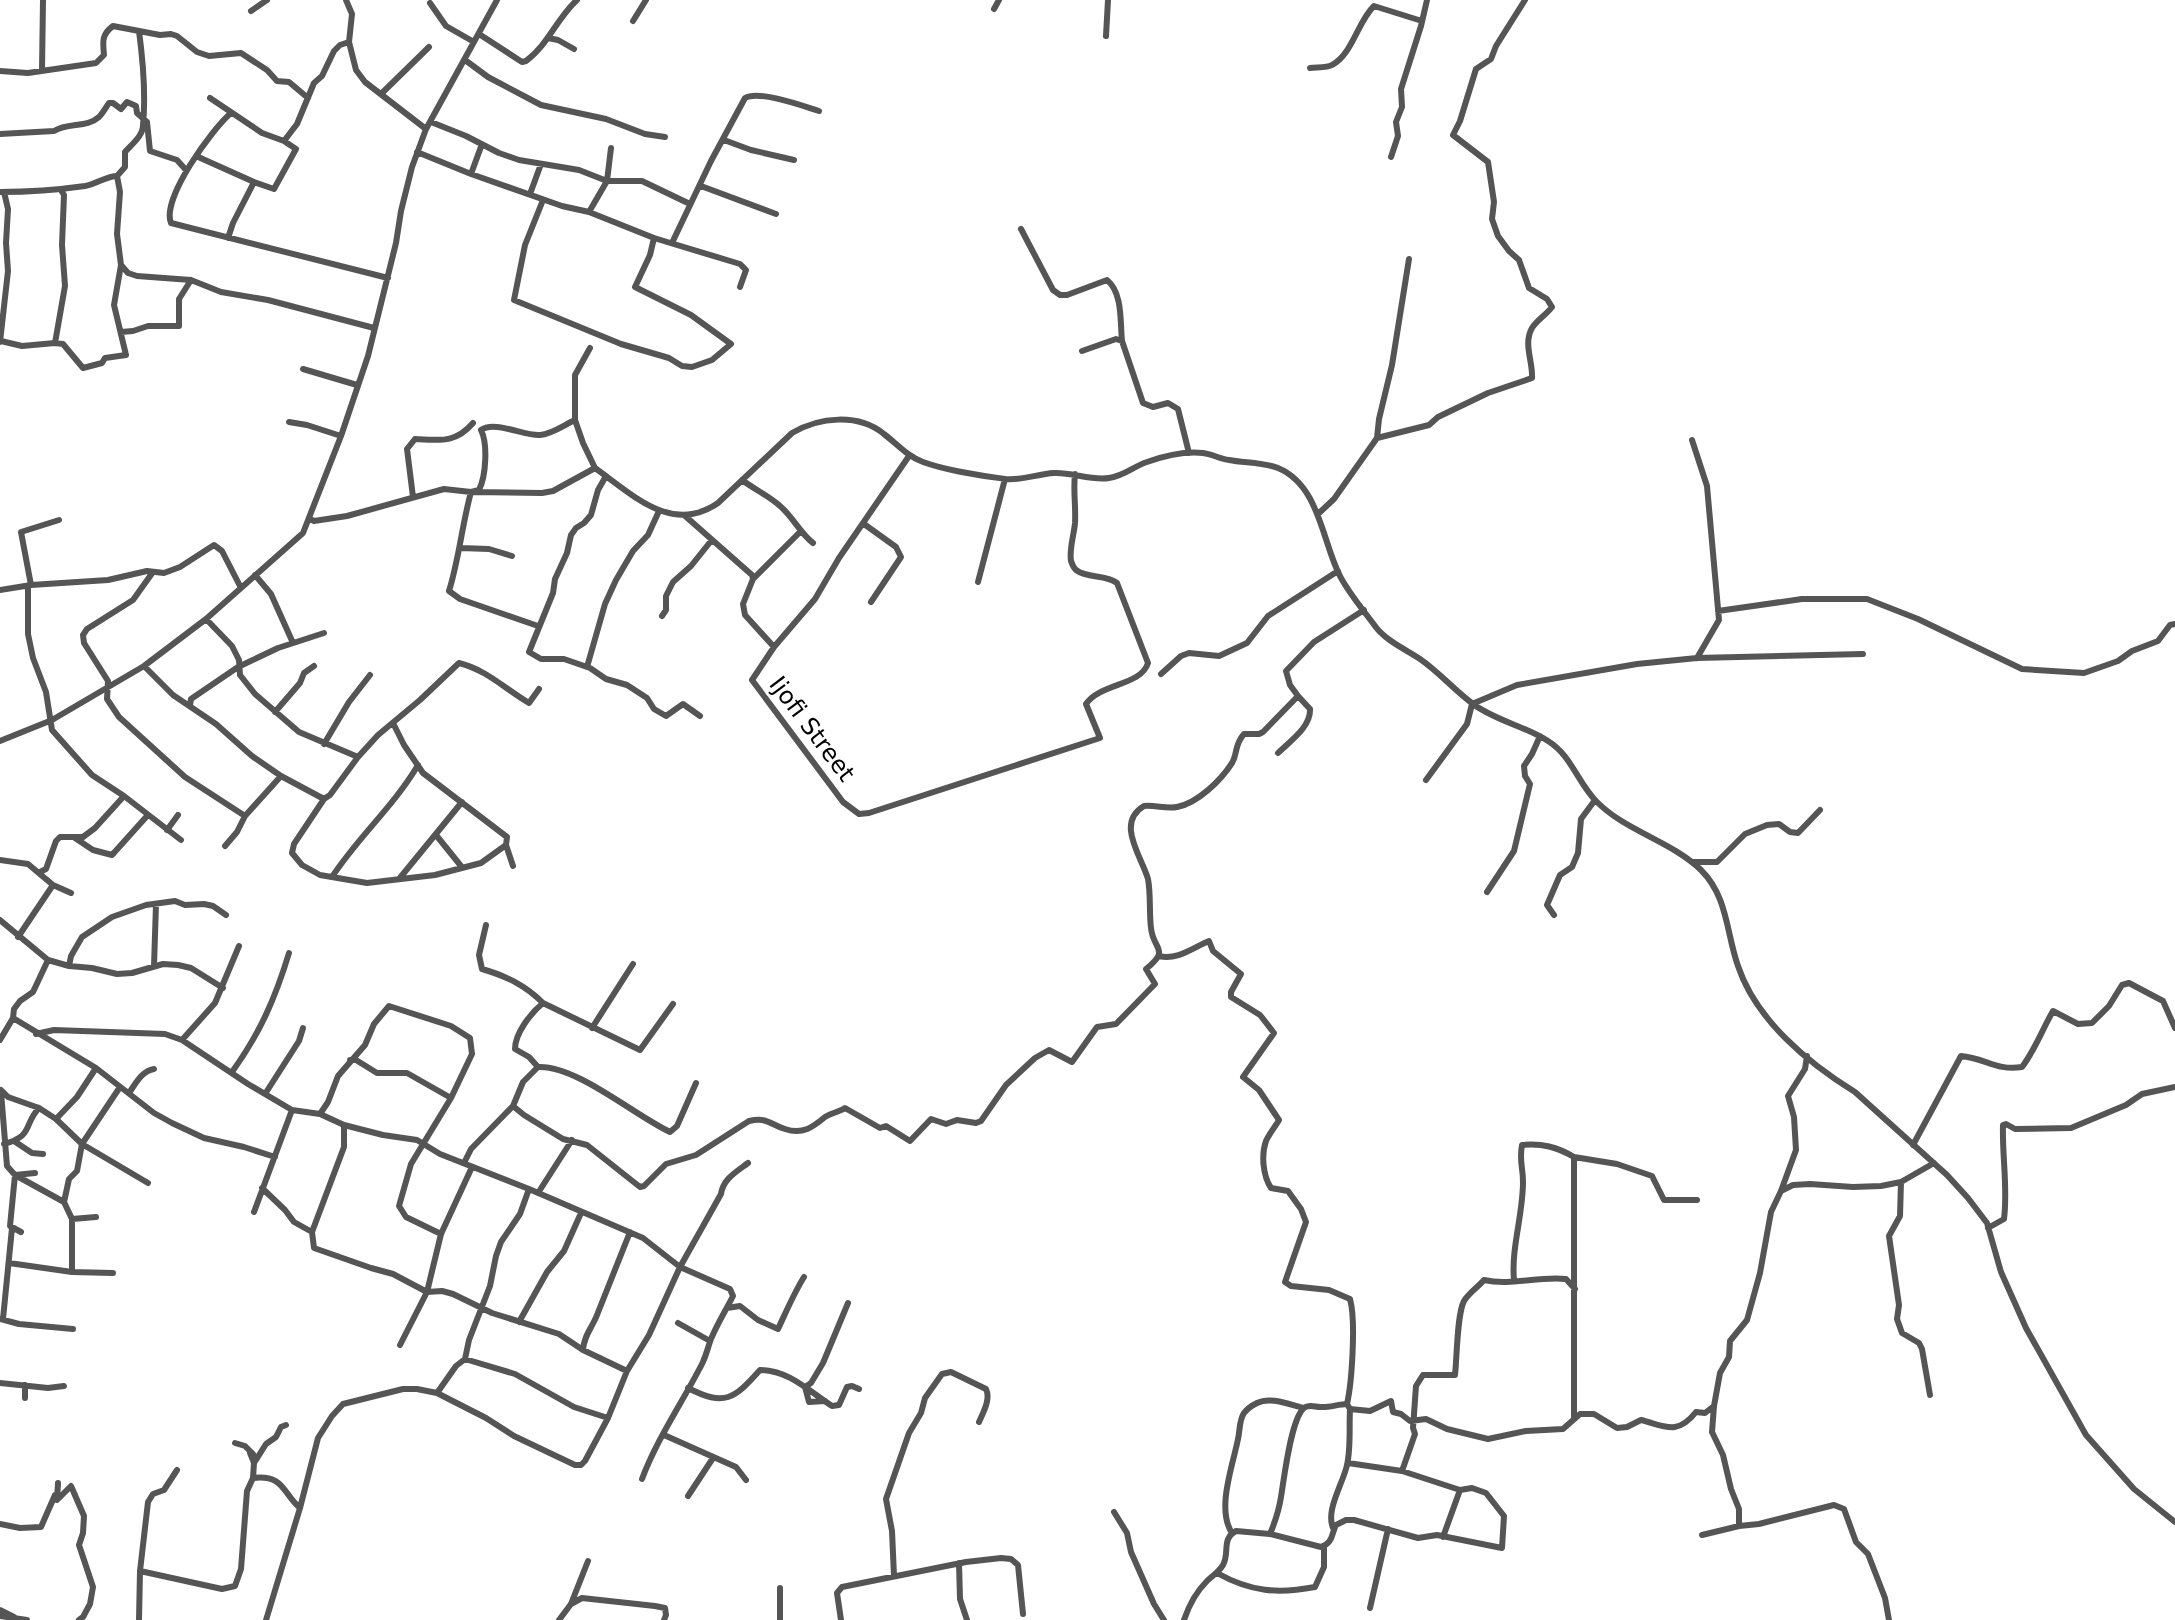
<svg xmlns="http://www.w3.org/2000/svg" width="2175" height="1620" font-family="'DejaVu Sans',sans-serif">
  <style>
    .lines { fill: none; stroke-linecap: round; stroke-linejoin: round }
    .minor { stroke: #555; stroke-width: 6 }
    .labels { text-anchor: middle; stroke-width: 5; stroke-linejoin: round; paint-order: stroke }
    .street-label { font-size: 24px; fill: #000; stroke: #fff }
  </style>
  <rect width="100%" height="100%" fill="#fff"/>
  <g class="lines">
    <!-- minor -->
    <path class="minor" d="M346 0 352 14 349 42 356 70 365 82 426 129
      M430 3 446 26 474 42
      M994 9 999 0
      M251 11 267 0
      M633 21 646 0
      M479 34 522 62 526 61C548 45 557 18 577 0
      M1106 36 1108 0
      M548 38 558 40 574 49
      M465 60 488 77 541 105 606 119 645 134 665 137
      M1310 68C1316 67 1327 68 1332 65 1352 55 1358 21 1374 6L1422 21
      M42 70 43 0
      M0 71 28 73 96 63 104 55C103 42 101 35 113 26L160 35 171 34 177 36 197 52 209 56 241 53 267 70 277 81 289 82 308 98
      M381 94 429 47
      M210 98 262 133 284 141
      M231 113C212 129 161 199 171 223L388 278
      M431 122 466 136 499 153 519 160 579 170 607 181H642L690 204
      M0 134 54 131C68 122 87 128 99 117 103 113 106 107 109 103H113L121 109 127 102 136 106 137 113 147 122 150 151 177 160 186 170
      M724 140 751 150 794 160
      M417 152 471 174 562 206 589 212 654 238 740 264 746 270 740 287
      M196 156 254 182
      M1391 157 1398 136 1396 122 1402 107 1401 89 1421 26 1427 0
      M471 174 482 144
      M117 176 125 167V152C132 144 143 136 143 125 146 94 143 61 139 31
      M701 186 776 214
      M0 192C28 192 57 190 85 186 96 184 107 176 117 176L120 192 117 234 121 265 114 305 126 355 105 358 102 363 83 368 63 344 55 343 65 286 62 245 64 195 61 190
      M530 194 541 164
      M543 200 525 245 514 300 621 344 669 358 682 366 692 367 712 360 731 344 691 315 635 287 650 255 654 238
      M589 212 607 181 611 148
      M1021 229 1053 290 1060 295H1067L1107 280C1123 293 1120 322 1122 341
      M228 238 233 223 254 182 274 189 296 149 284 141 297 124 314 83 322 76 334 51 340 45 349 42
      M672 243 711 161 745 98C759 90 803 106 819 111
      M121 265 128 273 137 276 191 280 221 292 268 300 374 328
      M121 332 133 331 148 326H179V299L191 280
      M1 341 22 346 55 343
      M0 342 8 271 6 243 8 209 4 192
      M590 348 575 375V420L583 443 595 468
      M1082 351 1116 339 1122 341 1143 403 1153 407 1168 403 1178 409 1189 453
      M303 369 357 385
      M289 422 307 425 341 436
      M1377 438 1429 425 1438 417 1488 393 1532 378C1533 361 1523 344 1532 328 1537 320 1546 315 1552 307L1547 299 1529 288 1519 260 1509 251 1498 236 1492 219 1494 202 1488 162 1453 135 1460 121 1476 69 1491 59 1496 46 1525 0
      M1692 440 1707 486 1719 620 1697 658
      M909 456 839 558 815 599 774 647 752 680 843 802 859 814 869 813 1100 738 1086 704C1100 683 1141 686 1148 663L1117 583C1105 574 1088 579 1076 570 1073 567 1072 564 1071 561 1069 549 1074 535 1075 523 1076 506 1073 491 1075 474
      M606 476 598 490 591 515 584 523 576 528 571 535 567 553 555 579 553 593 529 652 541 659H564L590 668 606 679 627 685 647 698 654 709 666 716 683 704 700 716
      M742 480C754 489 769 496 780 506 793 517 800 533 813 543
      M413 497 407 449 415 439C439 440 455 444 473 423
      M1318 514 1334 499 1377 438 1379 419 1392 365 1409 259
      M684 515 752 575 753 579 743 604 745 615 774 647
      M310 519 314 521 347 516 444 489 471 492 542 493 553 491 595 468C633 495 672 535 718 503L792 433C819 417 858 413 884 434 897 444 907 456 923 462 948 471 979 475 1005 479 1022 481 1037 474 1054 473 1072 472 1091 481 1109 478 1124 476 1134 466 1147 462 1164 456 1185 451 1203 453 1212 454 1220 459 1229 460 1245 463 1263 462 1278 468 1319 485 1322 540 1339 574 1347 591 1364 611 1375 626 1386 641 1405 649 1420 659 1439 672 1454 690 1473 704 1496 721 1525 726 1548 741 1571 755 1578 783 1596 801 1625 831 1671 841 1701 870 1728 897 1726 932 1738 966 1756 1020 1808 1063 1855 1092L1947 1175 1968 1198 1987 1223 2001 1272 2026 1328 2086 1435 2134 1489 2175 1522
      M864 524 896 547 901 557 871 602
      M460 548 489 549 512 556
      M153 572 133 600 87 629 83 635 84 643 108 681 107 699 119 717 185 777 245 816
      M255 575 271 594 293 643
      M753 579 800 532
      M978 582 1005 479
      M31 585 21 532 59 520
      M28 587V634L33 658 46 692 52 730 92 775 124 796 95 828 83 837H60L56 841 46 869 40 872
      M0 590 31 585 108 580 147 571 164 573 180 567 214 545 222 551 241 588
      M1718 611 1802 599H1867L1918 619 2022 669 2084 673 2118 661 2132 651 2158 641 2170 625 2175 624
      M662 616 666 610V596L673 582 691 566 711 541
      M206 619 232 646 239 660 240 675 255 694 299 732 358 757
      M538 626 460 599 449 591C459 559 462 525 471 492L479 490C486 476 488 444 481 430 494 420 524 436 540 435 552 434 564 425 575 420
      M144 666 173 695 216 724 252 756 281 776 324 799
      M587 667 605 604 616 580 633 551 648 535 659 511
      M1161 674 1181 656 1189 653 1219 656 1247 643 1268 616 1338 571
      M190 705 191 699 238 667 278 648 324 633
      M275 712 300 683 304 673 314 666
      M393 723 404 745 423 773 507 837 506 845 513 866
      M0 741 52 720 144 666 206 619 303 533 341 436 368 356 396 243 401 211 412 167 426 129 497 0
      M324 744 349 702 370 675
      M1278 753C1290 741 1311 727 1310 709L1298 696
      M1426 780 1467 724 1472 704 1517 685 1637 664 1697 658 1863 654
      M124 796 181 840
      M167 830 178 815
      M436 835 461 866
      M75 838 93 850 112 855 147 816
      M506 845 481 863 435 875 367 883 320 875 302 865 292 853 294 844 324 799 330 795 358 757 378 735 420 700 459 663C487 670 505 689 529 703L539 689
      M225 846 237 832 245 816 281 776
      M0 860 28 864 53 885 71 893
      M1693 862H1717L1745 834 1767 825 1779 824 1790 832 1798 833 1820 810
      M332 877C358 837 394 806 418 765
      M399 879 462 802
      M1487 892 1514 851 1530 784 1525 776 1524 766 1532 754 1540 736
      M1554 915 1547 905 1560 875 1572 867 1578 853 1581 819 1595 800
      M0 920 48 960 69 966 92 968 117 974 132 973 163 964 178 965 191 968 223 988
      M486 925 479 955 482 969C506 976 525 985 543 1003
      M18 937 53 885
      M1159 956C1177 961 1194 947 1209 941L1213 951 1241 974 1231 992V997L1260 1015 1274 1033 1243 1077 1259 1090 1279 1120C1275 1127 1269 1134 1266 1141 1261 1155 1263 1176 1271 1188L1288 1191 1301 1209 1306 1222 1285 1282 1291 1286 1329 1290 1350 1299C1356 1320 1352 1382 1347 1404 1338 1404 1329 1408 1320 1407 1315 1407 1309 1404 1304 1408 1291 1418 1284 1479 1281 1497 1279 1510 1275 1522 1270 1534
      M69 966 71 956 82 937 112 917 146 905 175 901 185 905 204 904 213 906 226 915
      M154 966 156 904
      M13 1018 96 1068 154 1113 172 1123 204 1138 244 1147 275 1157
      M592 1028 633 964
      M36 1034 54 1030 165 1034 182 1040 248 1084 292 1110 320 1114 344 1125 383 1135 417 1140 440 1154 529 1189 643 1238 680 1267 730 1289 733 1296C726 1310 717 1324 711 1339 708 1347 706 1356 702 1364 682 1403 657 1439 642 1479
      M0 1040 13 1018 14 1009 20 1001 33 992 48 960
      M182 1040 215 1003 239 946
      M350 1060H356L377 1073H407L451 1098
      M538 1067 529 1057 515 1049C515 1033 531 1013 543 1003L640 1050 673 1004
      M232 1072C260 1033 275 999 289 953
      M1 1090 8 1097 39 1108 56 1119 82 1144 148 1183
      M1 1092 7 1166 15 1175 35 1173
      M129 1093C136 1083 142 1071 154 1069
      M265 1094 299 1041 303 1028
      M513 1106 524 1115 563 1139 587 1145 640 1187 644 1186 666 1164 696 1155 749 1121C768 1117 769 1124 785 1129 803 1135 813 1127 825 1117 831 1113 839 1112 845 1108L880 1128 886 1126 910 1141 931 1119 946 1124 957 1120 976 1123 981 1121 1006 1085 1035 1058 1049 1050 1072 1062 1097 1027 1116 1024 1155 984 1146 969C1171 949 1153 950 1151 928 1149 912 1151 895 1148 879 1142 857 1115 823 1144 806 1155 805 1167 809 1177 807 1198 803 1221 780 1232 763 1238 753 1234 745 1244 734H1259L1263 732 1298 696 1290 685 1286 671 1314 642 1364 610
      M320 1114 328 1102 338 1076 365 1045 374 1024 389 1006 451 1026 470 1038 472 1054 451 1098 411 1164 399 1206 406 1217 441 1234
      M56 1119 77 1097 96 1068
      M344 1125V1147L312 1232 314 1248 371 1268 393 1274 427 1292 442 1291 453 1294 492 1313 559 1334 583 1350 627 1371
      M14 1141 32 1153 43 1154
      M4 1144C34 1136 23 1125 39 1108
      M1913 1145 1961 1056C1985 1058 1996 1071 2022 1067 2035 1050 2042 1030 2053 1011L2078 1024 2092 1023 2109 1006 2122 985 2129 983 2163 1001 2175 1028
      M464 1163 471 1149 513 1106 523 1082 538 1067C576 1065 634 1115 670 1132L677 1126 696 1083
      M1901 1182 1900 1216 1889 1236 1899 1305 1897 1319 1902 1333 1919 1343 1922 1349 1930 1395
      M262 1188 285 1210 294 1222 312 1232
      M1781 1191 1796 1150 1794 1117 1788 1096 1805 1069 1807 1056
      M538 1193 572 1140
      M64 1202 69 1179 77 1171 82 1144 120 1087
      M254 1212 292 1110
      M72 1219 96 1217
      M1988 1228 2004 1219C2008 1188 2002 1157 2003 1125L2006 1124 2015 1129 2071 1128 2126 1105 2142 1094 2175 1087
      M21 1232 10 1226 15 1175 64 1202 72 1219V1272
      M9 1263 72 1272 113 1273
      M1514 1280C1511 1248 1523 1215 1523 1182 1523 1167 1519 1161 1522 1145 1542 1143 1557 1147 1574 1157
      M727 1308 740 1306 758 1320 778 1329C786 1312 794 1293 804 1277
      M0 1319 19 1324 73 1329
      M3 1319 12 1228
      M519 1322 547 1272 564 1251 581 1213
      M678 1323 710 1341
      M400 1345 427 1292 441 1234 472 1167
      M583 1350C584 1335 592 1328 597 1315 608 1287 619 1260 630 1232
      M465 1359 515 1374 574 1407 608 1418
      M0 1383 48 1388 64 1386
      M25 1385V1398
      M805 1387 811 1383 823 1363 848 1303
      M805 1387 809 1402 825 1401
      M688 1388C725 1407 734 1399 760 1370 789 1370 810 1392 832 1406L839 1405 847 1387 852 1386 859 1389
      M437 1393 456 1366 465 1359 469 1340 490 1286 496 1256 501 1242 520 1214 529 1189
      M1347 1404 1350 1409 1370 1411 1391 1401 1393 1412 1401 1414 1410 1421 1426 1419 1447 1429 1488 1439 1526 1431 1563 1429 1580 1414H1594L1617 1428 1627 1427 1641 1420C1665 1426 1677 1436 1696 1412L1705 1413 1714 1406 1720 1373 1729 1357 1730 1341 1747 1320 1760 1273 1771 1212 1781 1191 1793 1185 1810 1184 1853 1187 1881 1186 1901 1182 1934 1163
      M1714 1406 1712 1432 1723 1455 1731 1489 1739 1509V1526L1759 1524 1834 1505 1844 1509 1856 1542 1868 1554 1885 1598 1889 1620
      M1574 1418V1157L1617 1164 1652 1176 1664 1200H1697
      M664 1435 736 1467 746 1480
      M235 1443 245 1446 253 1454
      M254 1463 266 1444 276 1437 281 1427 286 1425
      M1348 1463 1402 1471 1415 1434 1413 1428 1416 1386 1423 1375H1455C1457 1357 1457 1314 1464 1301 1469 1293 1478 1287 1484 1280 1511 1286 1538 1276 1566 1279L1575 1289
      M253 1478C284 1474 283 1494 300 1508
      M58 1483 57 1500 71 1486 84 1516 83 1533 79 1545 93 1587 90 1604 83 1617 79 1620
      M688 1496 713 1458
      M1114 1512 1127 1533 1131 1552 1154 1604 1164 1620
      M0 1524 20 1528 41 1527 55 1495
      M1334 1530C1324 1512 1343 1484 1347 1465 1351 1448 1349 1427 1350 1409
      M1232 1533C1216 1509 1233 1465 1238 1439 1240 1431 1239 1420 1244 1413 1247 1409 1253 1405 1257 1403 1271 1396 1290 1405 1304 1408
      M1702 1535 1739 1526
      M1443 1537 1460 1490
      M959 1563 960 1599 967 1620
      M140 1571 222 1589 235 1586 241 1569 247 1491 253 1478 254 1463 250 1453
      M1217 1573C1251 1592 1278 1594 1315 1587L1324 1567V1546
      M894 1576 892 1531 886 1499 909 1433 921 1413 925 1398 942 1374 951 1372 986 1389C991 1399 983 1413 979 1422
      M571 1604 582 1598 655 1606 665 1608 666 1615 664 1620
      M1370 1608 1388 1529
      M0 1610 14 1617
      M0 1616 27 1620
      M139 1620 140 1571 148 1502 153 1494 164 1490 177 1470
      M266 1620 300 1508 318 1438 332 1416 343 1404 403 1389H417L437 1393 486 1418 514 1436 575 1465H581L585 1461 608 1418 627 1371 649 1335 680 1267 721 1194C723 1179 736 1172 748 1163
      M559 1620 571 1604 588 1561
      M780 1620V1588
      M841 1620 837 1593 842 1587 966 1562 1001 1558 1011 1559 1018 1565 1023 1614
      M1184 1620C1189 1605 1196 1592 1207 1581 1212 1576 1219 1572 1223 1565 1230 1553 1221 1539 1236 1531L1270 1534 1321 1547C1333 1543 1331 1535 1336 1525L1346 1520H1354L1418 1538 1437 1535 1502 1548 1504 1516 1486 1493 1472 1488 1460 1490 1402 1471"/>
  </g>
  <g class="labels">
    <!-- street labels -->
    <g class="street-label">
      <text transform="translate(812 729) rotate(53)" y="8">Ijofi Street</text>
    </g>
  </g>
</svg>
